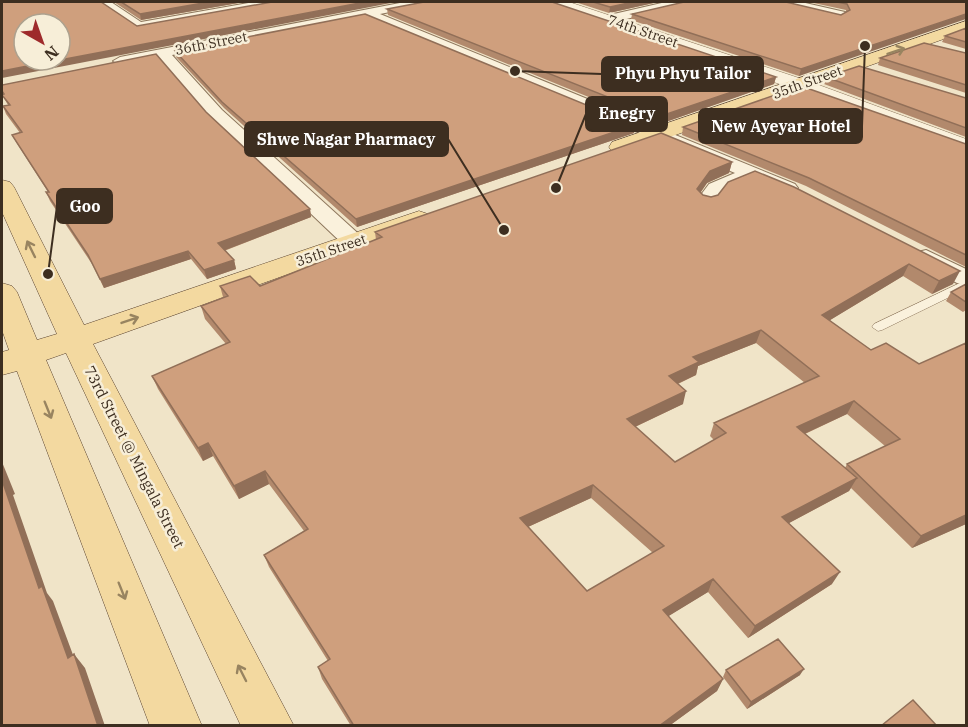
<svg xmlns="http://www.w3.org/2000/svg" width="968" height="727" font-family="'IBM Plex Serif',serif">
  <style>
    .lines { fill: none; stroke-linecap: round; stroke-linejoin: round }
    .service-casing { stroke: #8d765c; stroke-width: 1 }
    .minor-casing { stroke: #8d765c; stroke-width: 2 }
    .tertiary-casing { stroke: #8d765c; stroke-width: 1 }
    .primary-casing { stroke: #5b4430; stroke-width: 1 }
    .service { fill: #faf1dc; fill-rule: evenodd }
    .minor { fill: #faf1dc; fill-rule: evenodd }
    .tertiary { fill: #faf1dc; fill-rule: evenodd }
    .primary { fill: #f3d9a0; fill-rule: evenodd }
    .wall { fill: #b2896c; fill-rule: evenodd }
    .shaded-wall { fill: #916f58 }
    .building { fill: #cf9f7d; stroke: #916f58; stroke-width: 1.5; fill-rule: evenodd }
    .oneway { stroke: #988460 }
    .labels { text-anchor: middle; stroke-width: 5; stroke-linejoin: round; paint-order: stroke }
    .far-street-label { font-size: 14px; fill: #3d2e20; stroke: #f7eed8 }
    .street-label { font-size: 15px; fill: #3d2e20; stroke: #f7eed8 }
    .leader { fill: none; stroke: #3d2e20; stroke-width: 2 }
    .callout-dot { fill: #3d2e20; stroke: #f7eed8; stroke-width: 2 }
    .callout { fill: #3d2e20; stroke: #3d2e20; stroke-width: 2 }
    .callout-label { font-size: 16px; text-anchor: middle; font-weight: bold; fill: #fff }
  </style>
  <rect width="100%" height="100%" fill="#f0e4c8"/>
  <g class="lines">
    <!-- service casing -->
    <g class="service-casing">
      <path id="service" d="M962 282H966V289L882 330 878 331 872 327 874 324Z"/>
    </g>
    <!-- minor casing -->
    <g class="minor-casing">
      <path id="minor" d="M98 2H111L141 22 254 2H278L272 6 139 30Z
        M405 2H427L425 5 380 14 795 184 798 188 795 192 788 194 781 192 752 180 724 192 715 204 708 206 701 204 697 200 709 184 735 173 365 17 172 55 222 110 362 237 366 242 362 247 354 249 346 247 210 118 158 58 120 65 113 61 120 57Z
        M666 2H685L683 5 610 23 604 19 605 16Z
        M729 2H748L742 6 731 5Z
        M782 2H801L845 12 846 15 840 19 784 5Z
        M926 250 966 269V285L957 283 918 262 914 257 918 252Z"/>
    </g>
    <!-- tertiary casing -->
    <g class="tertiary-casing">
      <path id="tertiary" d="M550 2H569L808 81 966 139V152L794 89 552 5Z"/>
    </g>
    <!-- primary casing -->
    <g class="primary-casing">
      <path id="primary" d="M966 21V31L628 152 620 153 612 152 609 147 612 142Z
        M2 180 10 182 14 187 84 325 410 214 419 211 428 214 432 219 428 224 93 344 294 726H241L66 353 46 360 202 726H150L17 371 2 375V352L9 350 2 330V283L12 286 17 292 37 340 57 334 2 212Z"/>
    </g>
    <!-- service -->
    <use href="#service" class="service"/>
    <!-- minor -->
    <use href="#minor" class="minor"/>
    <!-- tertiary -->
    <use href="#tertiary" class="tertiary"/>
    <!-- primary -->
    <use href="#primary" class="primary"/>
  </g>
  <!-- wall -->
  <path class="wall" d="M114 2H244L141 20Z
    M575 2H658L609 13Z
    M809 2H966L799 76 631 20 632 14 841 15 846 12V10Z
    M387 9 776 77 774 84 657 125 388 15Z
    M966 28V49L942 42 945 36Z
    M175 51 635 125 634 133 357 227 224 108 176 57Z
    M966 53V93L878 65 880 58Z
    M826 77 966 98V137L824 84Z
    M2 85 206 112 310 209 311 217 224 251 234 260 236 269 207 279 191 259 104 288 92 264 50 201 46 192H48L16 142 12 135 20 133 6 114 3 106 8 105 2 95Z
    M683 127 966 144V267L806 186 682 135Z
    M732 162 729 173 707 183 701 192 703 195 711 197 718 195 728 182 953 284 932 294 903 276 830 320 966 524 912 548 851 488 849 491 789 523 832 584 748 638 708 592 668 616 723 679 717 691 669 726H351L322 679 318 667 328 661 269 567 264 555 304 531 269 484 239 499 213 456 203 461 158 389 152 376 226 344 205 319 201 306 223 297 220 286H260L376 240 375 232ZM756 343 805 383 714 423 710 436 714 440 675 462 635 427 683 404 678 384 696 375 698 366ZM847 414 885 446 847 464 845 468 805 434ZM591 498 653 553 587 591 528 527Z
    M966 284V310L963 312 946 301 951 292Z
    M726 670 800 675 747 709 723 677Z"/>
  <!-- shaded-wall -->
  <path class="shaded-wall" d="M209 2H244L141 20 140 14Z
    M365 2H396L2 78V71Z
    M633 2H658L609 13 610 7Z
    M966 14V19L799 76 801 69Z
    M776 77 774 84 657 125 658 117Z
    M635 125 634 133 357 227 356 219Z
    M732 162 729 173 707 183 695 200 697 189 710 171Z
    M310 209 311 217 220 252 218 243Z
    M188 251 191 259 104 288 100 279Z
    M234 260 236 269 207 279 204 270Z
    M909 264 903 276 817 328 822 315Z
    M960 271 953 284 932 294 939 281Z
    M761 330 756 343 698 366 696 375 666 389 669 376 693 357Z
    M686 391 683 404 624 432 627 419Z
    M854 401 847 414 791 440 797 427Z
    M208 443 213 456 203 461 198 448Z
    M2 462 15 494 13 495 47 593 53 601 79 671 68 658 39 588 2 480Z
    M265 471 269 484 239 499 234 486Z
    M857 478 849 491 776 530 782 517Z
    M593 485 591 498 519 531 520 518Z
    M966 515V524L912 548 921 536Z
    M840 572 832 584 748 638 755 626Z
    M713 579 708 592 659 622 663 610Z
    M74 654 85 668 105 726H98Z
    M804 669 800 675 747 709 751 702Z
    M723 679 717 691 669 726H659Z"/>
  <!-- building -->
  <path class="building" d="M2 2H101L137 26 272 2H365L60 60V24H24V60H58L2 71Z
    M121 2H209L140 14Z
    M424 2H552L776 77 658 117 387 9Z
    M593 2H633L610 7Z
    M684 2H786L841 15 850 10 847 4 837 2H966V14L801 69 632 14Z
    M365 14 635 125 356 219 222 102 175 51Z
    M966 28V42L945 36Z
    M924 43 966 53V85L880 58Z
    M156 54 206 112 310 209 218 243 234 260 204 270 188 251 100 279 88 255 46 192H49L12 135 22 132 3 106 10 105 2 95 4 94 2 91V85Z
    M859 66 966 98V128L826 77Z
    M801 86 966 144V255L809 178 683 127Z
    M661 133 732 162 710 171 697 189 703 195 711 197 718 195 728 182 755 171 794 187 960 271 939 281 909 264 822 315 871 350 886 343 919 364 966 343V515L921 536 847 464 900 439 854 401 797 427 857 478 782 517 840 572 755 626 713 579 663 610 723 679 659 726H354L318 667 330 659 264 555 308 529 265 471 234 486 208 443 198 448 152 376 230 342 201 306 228 296 220 286 250 276 260 286 382 237 375 232ZM761 330 819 376 714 423 726 433 675 462 627 419 686 391 669 376 699 362 693 357ZM593 485 664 546 587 591 520 518Z
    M966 284V302L951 292Z
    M2 480 39 588 42 586 68 658 74 654 98 726H2Z
    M778 639 804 669 751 702 726 670Z
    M913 700 937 726H881Z"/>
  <!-- one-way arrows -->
  <defs><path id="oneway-shaft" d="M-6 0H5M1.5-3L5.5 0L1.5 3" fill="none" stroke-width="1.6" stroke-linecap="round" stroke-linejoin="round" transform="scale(1.5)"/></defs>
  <g class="oneway">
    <use href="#oneway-shaft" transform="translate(896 51) rotate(-19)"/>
    <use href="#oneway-shaft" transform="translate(31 249) rotate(-116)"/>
    <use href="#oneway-shaft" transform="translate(130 320) rotate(-19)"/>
    <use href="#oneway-shaft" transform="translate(48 410) rotate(68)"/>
    <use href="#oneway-shaft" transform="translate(122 591) rotate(68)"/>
    <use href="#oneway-shaft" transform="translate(242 673) rotate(-117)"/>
  </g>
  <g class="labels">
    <!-- far-street labels -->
    <g class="far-street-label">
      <text transform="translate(643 31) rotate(19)" y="5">74th Street</text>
      <text transform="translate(211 43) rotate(-11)" y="5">36th Street</text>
      <text transform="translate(807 82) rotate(-20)" y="5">35th Street</text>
      <text transform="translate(331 250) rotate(-19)" y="5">35th Street</text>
    </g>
    <!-- street labels -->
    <g class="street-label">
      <text transform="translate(134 457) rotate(63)" y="5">73rd Street @ Mingala Street</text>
    </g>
  </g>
  <!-- callouts -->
  <path class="leader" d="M515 71L602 74M556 188L586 114M865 46L862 126M504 230L448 139M48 274L57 206"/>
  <g class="callout-dot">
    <circle cx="515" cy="71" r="6"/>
    <circle cx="556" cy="188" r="6"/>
    <circle cx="865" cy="46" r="6"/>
    <circle cx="504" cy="230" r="6"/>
    <circle cx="48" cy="274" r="6"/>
  </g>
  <g class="callout">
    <rect x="602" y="57" width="161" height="34" rx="6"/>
    <rect x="586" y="97" width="81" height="34" rx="6"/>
    <rect x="699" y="109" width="163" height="34" rx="6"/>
    <rect x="245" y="122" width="203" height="34" rx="6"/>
    <rect x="57" y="189" width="55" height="34" rx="6"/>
  </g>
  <g class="callout-label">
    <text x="683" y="79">Phyu Phyu Tailor</text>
    <text x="627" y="119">Enegry</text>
    <text x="781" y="132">New Ayeyar Hotel</text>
    <text x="346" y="145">Shwe Nagar Pharmacy</text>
    <text x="85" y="212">Goo</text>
  </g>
  <!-- border -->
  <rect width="968" height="727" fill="none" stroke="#3d2e20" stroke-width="6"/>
  <!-- north arrow -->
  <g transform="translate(42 42) rotate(140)"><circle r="28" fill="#f7eed8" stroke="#ada18e" stroke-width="1.5"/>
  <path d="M0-4.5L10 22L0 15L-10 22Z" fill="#9e2a2b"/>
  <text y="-9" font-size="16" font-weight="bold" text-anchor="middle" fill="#3d2e20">N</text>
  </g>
</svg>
